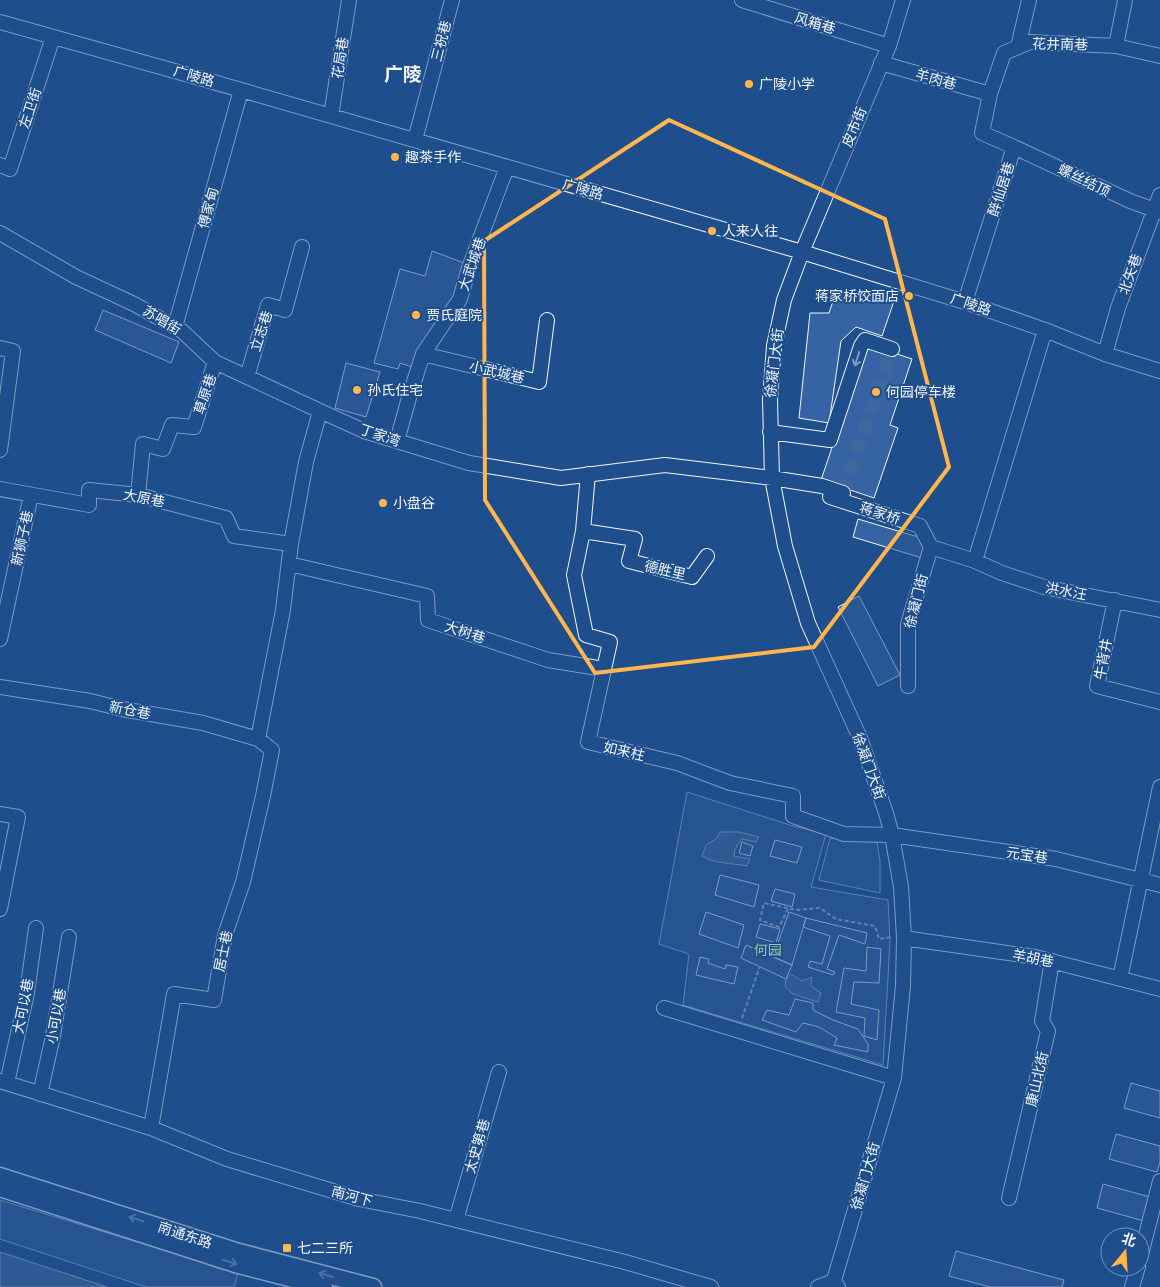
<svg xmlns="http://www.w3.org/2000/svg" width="1160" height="1287" font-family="Mulish,'Noto Sans SC',sans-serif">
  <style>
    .built { fill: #305b95; stroke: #a8bbd7 }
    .water { fill: #446ba0; stroke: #a8bbd7 }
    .building { fill: #3563a3; stroke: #f2f6ff }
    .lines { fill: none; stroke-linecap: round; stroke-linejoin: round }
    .minor-tunnel { stroke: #3f679d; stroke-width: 14; stroke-dasharray: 14 7; stroke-linecap: butt }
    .minor-casing { stroke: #f2f6ff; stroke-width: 16 }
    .major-casing { stroke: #f2f6ff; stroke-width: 19 }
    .path { stroke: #b3c4dc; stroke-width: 2; stroke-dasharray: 4 2.5; stroke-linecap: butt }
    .minor { stroke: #1f4e8c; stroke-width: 14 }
    .major { stroke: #1f4e8c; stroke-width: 16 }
    .oneway { stroke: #7e9ac0 }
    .marked { fill: none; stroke: #ffb74d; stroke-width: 4; stroke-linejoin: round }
    .poi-dot { fill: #ffb74d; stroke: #1f4e8c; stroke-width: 2 }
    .labels { text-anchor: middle; stroke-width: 4; stroke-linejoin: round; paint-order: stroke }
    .street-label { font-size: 14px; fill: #f2f6ff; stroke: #1f4e8c }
    .poi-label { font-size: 14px; fill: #f2f6ff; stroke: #1f4e8c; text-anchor: start }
    .park-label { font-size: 14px; fill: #97c8a6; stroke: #1f4e8c }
    .district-label { font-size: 19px; font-weight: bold; fill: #f2f6ff; stroke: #1f4e8c }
  </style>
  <rect width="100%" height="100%" fill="#1f4e8c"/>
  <!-- built -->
  <path class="built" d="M687 792 793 826 826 834 811 887 888 900 890 942 883 1065 683 1005 689 954 659 944Z
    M830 838 877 842 880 861V893L819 880Z
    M0 1200 238 1273 234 1287H146L0 1239Z"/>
  <!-- water -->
  <path class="water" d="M720 832H739L759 837 756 842 742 839 735 849 734 856 750 859 747 866C732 863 715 864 702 856L706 845 717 838Z
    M791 974 802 981 812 977 811 986 821 993 818 1002 793 994 785 987 786 979Z
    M0 1252 107 1287H0Z"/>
  <!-- building -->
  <path class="building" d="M432 251 467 264 453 304 415 368 400 363 398 369 374 363 400 269 425 276Z
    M859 289 894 301 882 336 856 327 841 341 829 423 799 418 810 313H829L832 304 839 297 856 298Z
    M103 310 179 342 171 363 95 330Z
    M867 344 912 359 890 425 898 428 874 498 821 480Z
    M346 363 380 372 366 417 335 408Z
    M858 519 928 540 922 558 853 537Z
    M859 596 900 675 878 686 838 607Z
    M775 840 802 847 797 863 770 856Z
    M742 842 753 846 750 856 739 853Z
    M720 875 759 885 754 907 715 895Z
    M775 889 795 894 792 907 771 901Z
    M706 912 744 925 738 948 699 934Z
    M789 912 806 918 792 965 773 957Z
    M806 918 867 933 865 944 839 935 827 969 835 972 833 975 808 967 810 961 822 964 830 936 803 927Z
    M760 924 780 929 776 943 756 937Z
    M746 945 792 965 786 979 741 958Z
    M867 947 881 949 879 983 854 982 851 1004 879 1010 877 1040 864 1036 865 1018 836 1012 844 968 866 971Z
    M700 957 709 959 708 963 725 969 726 965 738 967 734 984 696 975Z
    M795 999 813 1003V1010L833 1020 858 1029 868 1044V1052L834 1045 837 1038 819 1027 803 1023 796 1032 762 1020 767 1010 789 1015Z
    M1131 1083 1160 1091V1118L1124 1108Z
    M1116 1134 1160 1146V1162L1157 1172 1109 1159Z
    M1103 1184 1150 1197 1144 1221 1097 1208Z
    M956 1251 1064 1280 1062 1287H990L949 1276Z"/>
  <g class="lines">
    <!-- minor-tunnel -->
    <path class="minor-tunnel" d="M843 493 892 349"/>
    <!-- minor casing -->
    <g class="minor-casing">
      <path id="minor" d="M742 0 889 46
        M0 22 203 79 802 252 965 302 1045 330 1105 354 1160 371
        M1116 46 1125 0
        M1018 47 1029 0
        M881 63 990 94
        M331 116 349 0
        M415 140 452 0
        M1014 147 1130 201 1160 212
        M0 165 10 169 53 37
        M0 233 76 277 134 304 182 331 215 362 320 411
        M965 302 1014 147 982 133 990 94 1004 53 1030 42 1116 46 1160 56
        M175 327 241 90
        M0 348 13 351 0 450
        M423 354 539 382 547 320
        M1105 354 1118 308 1160 195
        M247 377 268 305 285 310 302 247
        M770 432 830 440 861 346 865 340 892 349
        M397 441 410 394 423 354 460 299 469 268 507 167
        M588 474 583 531 574 575 586 635 610 642 588 742 677 763 730 783 793 796V816L844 834 892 835 1056 859 1160 885
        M0 489 89 505V490L138 495 226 518 234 536 291 544
        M138 495 143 444 163 449 172 425 194 427 215 362
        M830 497 920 526 931 547 975 561 1002 573 1044 587 1160 610
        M583 531 635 539 629 561 692 577 707 556
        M975 561 1045 330
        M289 564 427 596 428 620 548 660 604 669
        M1115 600 1097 686 1160 702
        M0 639 31 495
        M908 686V624L931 547
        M0 687 90 701 122 709 203 723 258 739 272 750 263 796 243 882 225 935 214 1000 174 994 151 1128
        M258 739 283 610 291 544 306 462 320 411 364 431 469 463 561 478 665 465 772 478 822 486 843 493
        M0 814 18 817 0 909
        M904 938 1035 957 1160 989
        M1120 979 1160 787
        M664 1008 894 1078
        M0 1081 151 1128 227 1159 359 1199 420 1211 625 1262 711 1287
        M7 1083 27 993 36 928
        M40 1094 53 1036 69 937
        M1009 1198 1048 1031 1042 1021 1052 961
        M456 1220 499 1072
        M1140 1258 1160 1181
        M818 1287 834 1281 838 1287
        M832 1287 894 1078 903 986 904 938 901 887 892 835 886 813 860 738 808 623 785 546 772 478 770 399 774 346 784 300 802 252 889 46 903 0
        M1132 1287 1138 1267"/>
    </g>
    <!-- major casing -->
    <g class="major-casing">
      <path id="major" d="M0 1176 239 1252 373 1287
        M0 1188 235 1264 324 1287"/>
    </g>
    <!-- path -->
    <path class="path" d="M788 909 779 927 760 920 764 903 796 910 820 908 836 919 875 926 879 939 892 937
      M742 1018 760 966"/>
    <!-- minor -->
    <use href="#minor" class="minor"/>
    <!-- major -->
    <use href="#major" class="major"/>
  </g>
  <!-- one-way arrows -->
  <defs><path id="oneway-shaft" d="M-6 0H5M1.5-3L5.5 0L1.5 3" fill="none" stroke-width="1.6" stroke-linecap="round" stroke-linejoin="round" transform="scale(1.25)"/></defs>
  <g class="oneway">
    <use href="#oneway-shaft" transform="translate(857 359) rotate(108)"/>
    <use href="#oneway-shaft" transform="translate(136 1219) rotate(-162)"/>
    <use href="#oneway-shaft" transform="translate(230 1262) rotate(18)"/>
    <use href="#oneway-shaft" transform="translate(326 1275) rotate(-165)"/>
  </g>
  <!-- marked area -->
  <path d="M0 0H1160V1287H0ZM669 120 885 219 949 467 814 647 595 673 485 500 484 241Z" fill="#1f4e8c" fill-opacity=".55" fill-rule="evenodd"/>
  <path class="marked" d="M669 120 885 219 949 467 814 647 595 673 485 500 484 241Z"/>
  <!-- markers -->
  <g class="poi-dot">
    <circle cx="749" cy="84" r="5"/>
    <circle cx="395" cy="157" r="5"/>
    <circle cx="712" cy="231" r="5"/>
    <circle cx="909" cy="296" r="5"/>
    <circle cx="416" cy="315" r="5"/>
    <circle cx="357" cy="390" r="5"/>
    <circle cx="876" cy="392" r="5"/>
    <circle cx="383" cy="503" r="5"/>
    <rect x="282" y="1243" width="10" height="10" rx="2.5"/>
  </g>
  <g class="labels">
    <!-- street labels -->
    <g class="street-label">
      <text transform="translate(815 23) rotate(17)" y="5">风箱巷</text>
      <text transform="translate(441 41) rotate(-76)" y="5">三祝巷</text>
      <text transform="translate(1060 44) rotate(1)" y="5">花井南巷</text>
      <text transform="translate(340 58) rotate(-81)" y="5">花局巷</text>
      <text transform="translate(194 76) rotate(16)" y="5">广陵路</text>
      <text transform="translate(936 79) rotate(16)" y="5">羊肉巷</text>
      <text transform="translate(30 108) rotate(-72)" y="5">左卫街</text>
      <text transform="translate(854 127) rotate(-67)" y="5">皮市街</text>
      <text transform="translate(1084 180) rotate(26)" y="5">螺丝结顶</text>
      <text transform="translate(583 189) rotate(16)" y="5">广陵路</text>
      <text transform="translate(1001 189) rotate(-72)" y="5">醉仙居巷</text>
      <text transform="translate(208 208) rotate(-75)" y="5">傅家甸</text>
      <text transform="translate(472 264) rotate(-71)" y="5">大武城巷</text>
      <text transform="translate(1130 274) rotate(-70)" y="5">北矢巷</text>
      <text transform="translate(971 304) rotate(19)" y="5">广陵路</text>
      <text transform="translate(162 320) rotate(31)" y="5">苏唱街</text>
      <text transform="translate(261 331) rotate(-72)" y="5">立志巷</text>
      <text transform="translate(774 363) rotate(-83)" y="5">徐凝门大街</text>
      <text transform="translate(497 372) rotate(13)" y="5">小武城巷</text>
      <text transform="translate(205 394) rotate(-72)" y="5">草原巷</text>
      <text transform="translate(380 435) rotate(19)" y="5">丁家湾</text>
      <text transform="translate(144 498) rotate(11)" y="5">大原巷</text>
      <text transform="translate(880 513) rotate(18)" y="5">蒋家桥</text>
      <text transform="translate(22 538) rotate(-78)" y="5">新狮子巷</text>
      <text transform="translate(665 570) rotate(13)" y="5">德胜里</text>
      <text transform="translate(1066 591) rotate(11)" y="5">洪水汪</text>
      <text transform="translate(916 601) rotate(-76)" y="5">徐凝门街</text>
      <text transform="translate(465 632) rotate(18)" y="5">大树巷</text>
      <text transform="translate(1103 659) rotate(-80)" y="5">牛背井</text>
      <text transform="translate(130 710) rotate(11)" y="5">新仓巷</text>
      <text transform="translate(624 751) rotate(13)" y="5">如来柱</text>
      <text transform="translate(869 766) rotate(70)" y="5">徐凝门大街</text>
      <text transform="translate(1027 855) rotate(8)" y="5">元宝巷</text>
      <text transform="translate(223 951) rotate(-78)" y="5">居士巷</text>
      <text transform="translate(1033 958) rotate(11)" y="5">羊胡巷</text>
      <text transform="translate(23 1006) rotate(-79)" y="5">大可以巷</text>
      <text transform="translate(56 1016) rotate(-80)" y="5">小可以巷</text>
      <text transform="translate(1037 1079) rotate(-77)" y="5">康山北街</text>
      <text transform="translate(477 1146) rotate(-74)" y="5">太史第巷</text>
      <text transform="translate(865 1176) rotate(-74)" y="5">徐凝门大街</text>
      <text transform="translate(352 1196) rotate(15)" y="5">南河下</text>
      <text transform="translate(185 1235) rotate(18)" y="5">南通东路</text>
    </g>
    <!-- poi labels -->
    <g class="poi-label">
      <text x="759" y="89">广陵小学</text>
      <text x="405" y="162">趣茶手作</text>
      <text x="722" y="236">人来人往</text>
      <text x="899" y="301" text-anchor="end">蒋家桥饺面店</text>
      <text x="426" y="320">贾氏庭院</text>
      <text x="367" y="395">孙氏住宅</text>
      <text x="886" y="397">何园停车楼</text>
      <text x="393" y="508">小盘谷</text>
      <text x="297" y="1253">七二三所</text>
    </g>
    <!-- park labels -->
    <g class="park-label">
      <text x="768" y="955">何园</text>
    </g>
    <!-- district labels -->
    <g class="district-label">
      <text x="403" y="81">广陵</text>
    </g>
  </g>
  <!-- north arrow -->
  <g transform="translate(1125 1252) rotate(18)"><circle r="24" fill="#1f4e8c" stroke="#7391ba"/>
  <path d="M0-4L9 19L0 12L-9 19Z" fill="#ffb74d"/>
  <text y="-8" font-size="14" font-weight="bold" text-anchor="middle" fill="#f2f6ff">北</text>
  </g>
</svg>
